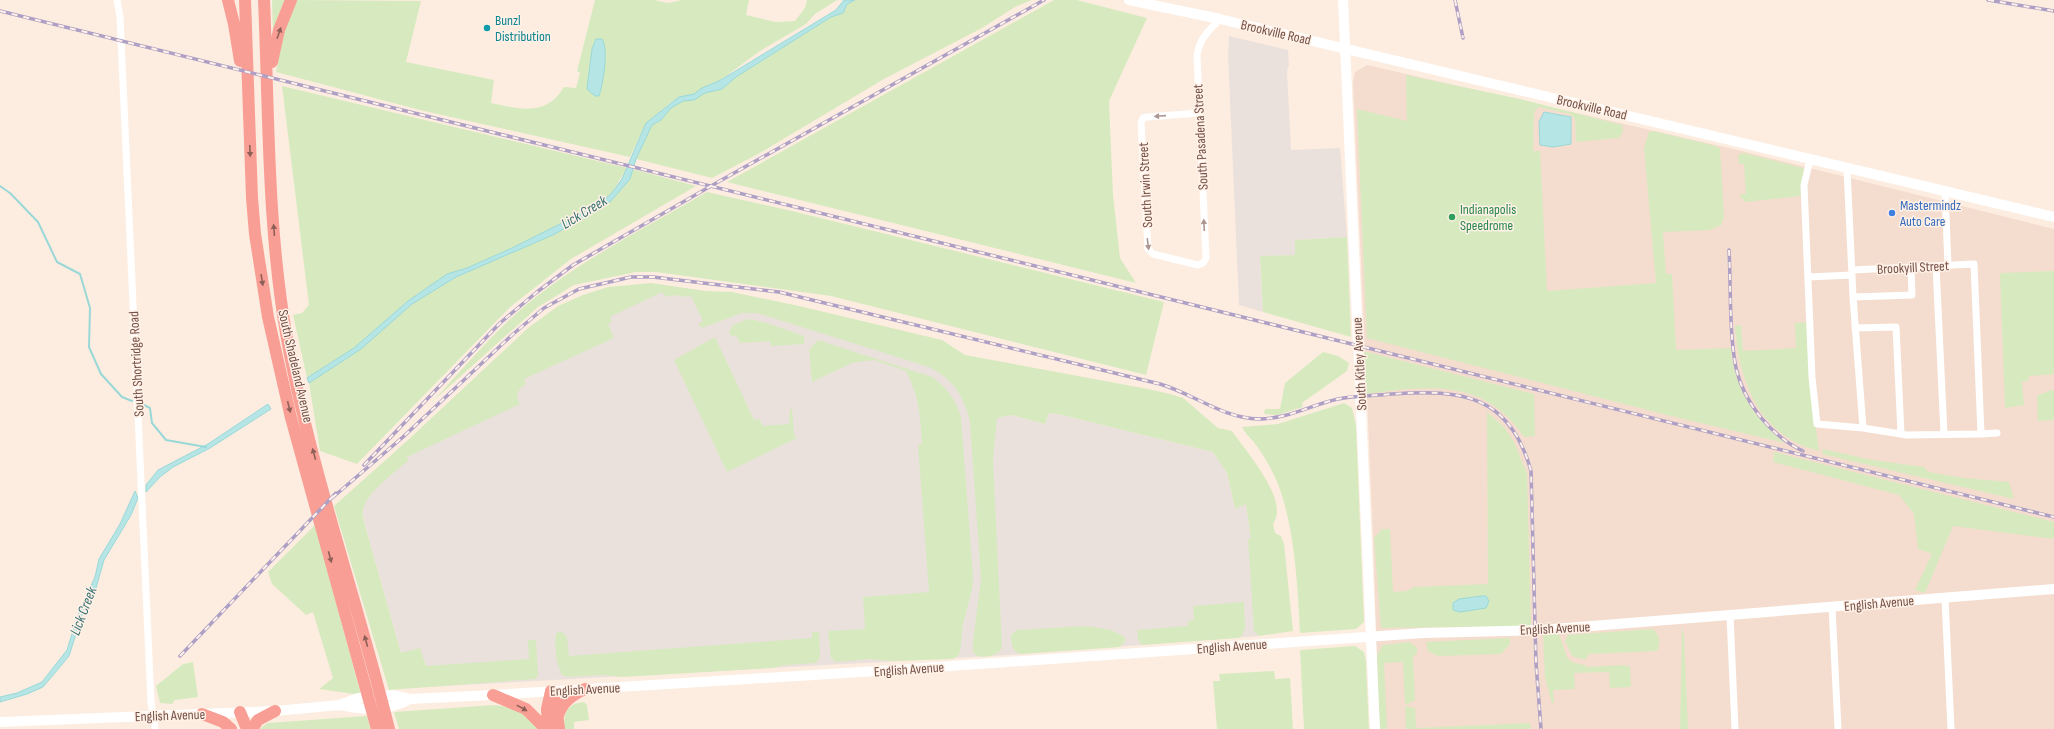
<svg xmlns="http://www.w3.org/2000/svg" width="2054" height="729" font-family="'Sofia Sans Condensed',sans-serif">
  <style>
    .residential { fill: #f4ddce }
    .industrial { fill: #ebe1dc }
    .green { fill: #d7eabf }
    .water { fill: #b5e6e5; stroke: #9ad8d8 }
    .lines { fill: none; stroke-linecap: round; stroke-linejoin: round }
    .stream { stroke: #9ad8d8; stroke-width: 2 }
    .street { stroke: #fff; stroke-width: 7 }
    .secondary { stroke: #fff; stroke-width: 10 }
    .highway { stroke: #f99e95; stroke-width: 12 }
    .rail-casing { stroke: #ae9fc5; stroke-width: 3.5 }
    .rail { stroke: #fff1e7; stroke-width: 2; stroke-dasharray: 6; stroke-linecap: butt }
    .oneway { fill: #8f6057 }
    .oneway2 { fill: #ac9691 }
    .culture-dot { fill: #0f9aa8; stroke: #fff1e7; stroke-width: 1.5 }
    .shop-dot { fill: #3f7fe0; stroke: #fff1e7; stroke-width: 1.5 }
    .leisure-dot { fill: #2e9e5b; stroke: #fff1e7; stroke-width: 1.5 }
    .labels { text-anchor: middle; stroke-width: 3; stroke-linejoin: round; paint-order: stroke }
    .culture-label { font-size: 14px; fill: #0d838f; stroke: #fff1e7; text-anchor: start }
    .street-label { font-size: 14px; fill: #745047; stroke: #fff1e7 }
    .shop-label { font-size: 14px; fill: #366cbe; stroke: #fff1e7; text-anchor: start }
    .leisure-label { font-size: 14px; fill: #27864d; stroke: #fff1e7; text-anchor: start }
    .water-label { font-size: 15px; font-style: italic; fill: #387373; stroke: #fff1e7 }
  </style>
  <rect width="100%" height="100%" fill="#fdede0"/>
  <!-- residential -->
  <path class="residential" d="M1367 65 1742 151 2054 229V729H1379L1373 535 1353 82 1355 72Z"/>
  <!-- industrial -->
  <path class="industrial" d="M1229 36 1288 50 1289 65 1287 71 1291 150 1340 148 1347 237 1295 240 1296 255 1260 257 1263 312 1239 305 1228 55Z
    M651 288 739 305 947 372 997 418 1011 415 1045 424 1049 413 1062 415 1213 452 1227 473 1235 509 1246 504 1251 539 1259 636 1010 655 427 687 401 653 366 529 360 500 453 416Z"/>
  <!-- green -->
  <path class="green" d="M272 0H289L273 34Z
    M296 0 421 1 406 62 494 80 491 103C519 109 546 117 564 87L576 88 580 73 577 71 595 0H655L667 3 682 0H749L746 15 775 22 795 21 805 8 807 0H837L815 14 806 24 760 51 719 81 702 88 694 94 679 97 669 104 646 123 630 157 420 110 276 72 282 38Z
    M855 0H1032L1015 7 982 28 884 79 760 153 712 178 636 159 652 125 661 120 671 108 683 101 694 100 705 93 722 89 736 77 831 17 843 13 847 4Z
    M1054 0H1077L1147 18 1109 101 1113 195 1120 258 1136 283 727 182Z
    M1406 75 1520 99 1622 125 1623 131 1619 138 1576 142 1575 119 1570 114 1538 107 1534 113 1533 151H1540L1547 291 1656 283 1644 148 1649 132 1653 131 1716 146 1720 149 1724 218 1721 225 1710 230 1663 232 1666 274H1672L1676 350 1731 348C1733 386 1755 421 1785 443L1667 415 1367 338 1357 109 1407 121Z
    M282 86 627 168 611 194 596 206 512 248 467 268 447 274 408 301 354 348 307 378 293 315 302 313 309 305Z
    M1744 153 1803 168 1804 171 1801 196 1745 202 1740 196V194H1746L1744 164H1739L1738 155Z
    M632 169 696 186 571 259 509 308 357 464 320 451 309 383 361 349 412 304 456 277 554 234 587 216 630 179Z
    M707 192 792 211 1164 302 1146 375 831 296 656 272H636L574 285 538 307 432 402C464 368 495 330 532 300 585 258 648 226 707 192Z
    M1347 237 1351 337 1263 312 1260 256 1295 255V240Z
    M2054 271V374L2029 376 2028 381 2022 382 2024 405 2005 408 2000 273Z
    M651 283 706 291 732 292 799 306 942 340 965 355 1148 389 1170 394 1183 398 1218 428 1232 431C1246 451 1278 488 1277 512 1277 516 1275 521 1273 524L1275 533 1281 536 1284 544 1293 631 1259 636 1254 631 1248 539H1251L1246 504 1235 509 1227 473 1213 452 1062 415 1049 413 1045 424 1011 415 997 418 993 460 1002 647C998 656 987 658 977 656L973 652V641L981 579 970 422C965 397 952 378 929 367L757 313H742L702 328 698 324 703 321 691 296C682 299 677 292 666 297L662 292 610 317 612 322 608 324 614 338 524 379 526 384C518 389 515 395 520 404L407 457 408 461C396 471 365 494 363 510 362 516 365 523 366 529L401 653 420 648 426 666 529 659 528 640H536L538 676 535 679 389 690 334 506 408 440 528 328 558 306 583 295 608 287Z
    M748 319 764 322 804 336V344L771 346 770 341 740 343 736 335 732 337 729 332 733 325Z
    M1808 322 1810 383 1819 451C1759 436 1739 382 1735 326L1741 325 1743 351 1796 348 1795 323Z
    M715 337 754 420 759 419 763 426 789 424 790 409H792L794 435 797 438 727 472 674 360Z
    M818 340 932 377C948 388 955 400 961 417L973 577 972 589 963 625 960 652 958 656 953 659 893 661 869 659 836 662 831 658 828 631 865 629 863 597 929 592 918 445 922 444C920 415 920 399 906 371L874 360 865 361 852 363 812 382 809 350Z
    M1363 351 1534 394 1535 436 1524 437C1484 377 1428 386 1365 394Z
    M1323 352 1338 356 1349 363 1347 371 1302 403 1303 407 1277 415 1264 414 1265 409H1280L1285 383Z
    M2051 390H2054V420L2038 421 2037 396Z
    M1344 403 1352 408 1356 425 1364 622 1356 629 1300 633C1298 588 1294 516 1274 475 1268 463 1261 451 1253 441 1249 437 1245 433 1242 427L1278 424Z
    M1487 412 1504 427 1514 442 1527 474 1531 626 1381 628 1374 538 1382 529H1390L1393 592 1407 591 1414 587 1488 584Z
    M1823 449 1872 460 1924 467 1928 472 1964 478 2009 482 2014 499 1822 454Z
    M1774 452 2054 522V539L1953 526 1925 593 1915 590 1932 554 1918 549 1914 514 1899 495 1773 462Z
    M315 525 361 695 319 689 333 678 313 612 306 615 272 584 268 572Z
    M1244 602 1245 628 1242 636 1238 638 1142 645 1138 640 1137 630 1188 626V621L1194 620 1193 606Z
    M1086 626 1111 630 1125 637V641L1120 647 1021 654C1012 652 1011 644 1011 635L1017 630Z
    M1682 627 1684 635 1688 729H1680Z
    M1653 629C1660 635 1661 643 1657 651L1589 654 1585 660 1572 656 1565 641 1568 635Z
    M562 632 567 637 569 656 812 638V632H819L820 658 815 663 786 665 772 668 623 677 602 675 568 677 562 675C556 663 554 645 556 633Z
    M1543 634H1558C1568 650 1560 663 1586 665V667L1625 665 1630 667 1631 687 1610 688 1609 672 1574 673 1575 689 1553 690 1554 703H1552L1545 677Z
    M1510 638V644L1501 654 1438 656 1428 651 1426 642Z
    M1410 642 1417 648V653L1413 657 1415 700 1410 703 1405 704 1403 662 1384 663 1387 729H1379L1377 655 1383 645Z
    M1355 646 1364 652 1366 662 1369 729H1304L1300 650Z
    M193 662 198 697 175 700 172 704 160 703 156 686 183 664Z
    M1274 671 1275 679 1290 678 1293 729H1217L1213 681H1220L1219 674Z
    M584 702 587 705 589 720 574 722V729H564C564 713 566 704 584 702Z
    M494 705C518 708 524 711 540 729H399L394 712Z
    M1405 706 1415 708 1416 728 1530 723 1531 729H1406Z
    M367 716 371 729H259L268 723Z"/>
  <!-- water -->
  <path class="water" d="M844 0H855L847 4 843 13 831 17 736 77 722 89 705 93 694 100 683 101 671 108 661 120 652 125 636 159 630 179 611 201 555 234 456 277 412 304 361 349 309 383 307 378 354 348 408 301 447 274 467 268 512 248 596 206 611 194 622 179 646 123 679 97 694 94 702 88 719 81 836 10Z
    M596 39H602C609 49 603 84 599 96H595L587 89 592 49Z
    M1544 112 1571 117V144L1553 147 1540 145 1539 122Z
    M268 404 271 409 210 448 173 467 160 477 146 492V485L158 470 208 444Z
    M135 491 138 498 131 515 104 560 96 588 83 612 69 656 43 687 27 694 0 702V697L17 693 42 682 67 650 79 612 95 577 99 559 120 524Z
    M1482 596H1486L1489 601 1486 608 1460 612 1453 610V603L1459 599Z"/>
  <g class="lines">
    <!-- stream -->
    <path class="stream" d="M0 186 10 193 38 222 57 262 80 274 90 308 89 347 101 374 122 397 132 401
      M142 404 150 408 152 423 166 440 206 447"/>
    <!-- street -->
    <path class="street" d="M117 0 120 17 151 702 155 729
      M1199 113 1147 117 1143 118 1141 123 1148 249 1153 254 1198 265 1203 263 1206 258 1197 56C1199 39 1209 30 1220 19
      M1810 160 1804 185 1812 377 1817 424 1863 428 1907 435 1981 434 1974 264 1852 270
      M1847 169 1853 297 1863 428
      M1945 192 1948 265
      M1936 266 1944 434
      M1808 277 1852 275
      M1853 297 1912 295 1911 267
      M1855 328 1896 327 1901 434
      M1981 434 1997 433
      M1945 598 1951 729
      M1832 607 1838 729
      M1730 615 1735 729"/>
    <!-- secondary -->
    <path class="secondary" d="M1129 0 1220 19 2054 217
      M1343 0 1375 729
      M340 705C365 711 387 711 410 699
      M0 722 275 711 340 705 358 698 394 695 410 699 493 695 893 670 1423 633 1541 630 2054 589"/>
    <!-- highway -->
    <path class="highway" d="M228 0 234 24 240 61
      M245 0 252 198 255 234 268 317 291 418 377 729
      M264 0C269 113 267 227 287 339 311 471 357 599 389 729
      M272 62 279 30 291 0
      M551 691 556 705 559 729
      M493 695 526 709 546 729
      M240 712 247 729
      M202 714 223 722 231 729
      M558 716C562 701 573 695 585 689
      M252 729 258 720 275 711
      M548 729 547 709 551 691"/>
    <!-- rail casing -->
    <g class="rail-casing">
      <path id="rail" d="M1455 0 1463 38
        M1988 0 2054 11
        M0 11 2054 517
        M1729 250C1731 286 1729 333 1736 368 1744 403 1771 436 1803 451
        M364 465 500 323 537 292 573 265 718 182 1044 0
        M332 498 403 437 512 335 544 308 579 289 631 277H653L779 292 1160 384C1194 394 1222 418 1259 419 1287 419 1311 405 1338 399 1355 395 1374 396 1392 394 1462 389 1510 395 1531 471L1536 663 1541 729
        M180 656 336 493"/>
    </g>
    <!-- rail -->
    <use href="#rail" class="rail"/>
  </g>
  <!-- one-way arrows -->
  <defs><path id="oneway-solid" d="M-6-.8H1V-3.2L6.5 0L1 3.2V.8H-6Z"/></defs>
  <g class="oneway">
    <use href="#oneway-solid" transform="translate(279 33) rotate(-71)"/>
    <use href="#oneway-solid" transform="translate(250 151) rotate(88)"/>
    <use href="#oneway-solid" transform="translate(274 230) rotate(-94)"/>
    <use href="#oneway-solid" transform="translate(262 280) rotate(81)"/>
    <use href="#oneway-solid" transform="translate(289 407) rotate(76)"/>
    <use href="#oneway-solid" transform="translate(314 454) rotate(-105)"/>
    <use href="#oneway-solid" transform="translate(330 557) rotate(75)"/>
    <use href="#oneway-solid" transform="translate(366 641) rotate(-105)"/>
    <use href="#oneway-solid" transform="translate(522 708) rotate(29)"/>
  </g>
  <g class="oneway2">
    <use href="#oneway-solid" transform="translate(1160 116) rotate(176)"/>
    <use href="#oneway-solid" transform="translate(1204 225) rotate(-93)"/>
    <use href="#oneway-solid" transform="translate(1148 244) rotate(83)"/>
  </g>
  <!-- markers -->
  <circle class="culture-dot" cx="487" cy="28" r="4"/>
  <circle class="shop-dot" cx="1892" cy="213" r="4"/>
  <circle class="leisure-dot" cx="1452" cy="217" r="4"/>
  <g class="labels">
    <!-- culture labels -->
    <g class="culture-label">
      <text x="495" y="25">Bunzl<tspan x="495" dy="16">Distribution</tspan></text>
    </g>
    <!-- street labels -->
    <g class="street-label">
      <text transform="translate(1276 32) rotate(13)" y="5">Brookville Road</text>
      <text transform="translate(1592 107) rotate(13)" y="5">Brookville Road</text>
      <text transform="translate(1200 137) rotate(-93)" y="5">South Pasadena Street</text>
      <text transform="translate(1145 185) rotate(-93)" y="5">South Irwin Street</text>
      <text transform="translate(1913 267) rotate(-3)" y="5">Brookyill Street</text>
      <text transform="translate(136 364) rotate(-93)" y="5">South Shortridge Road</text>
      <text transform="translate(1359 364) rotate(-93)" y="5">South Kitley Avenue</text>
      <text transform="translate(296 366) rotate(77)" y="5">South Shadeland Avenue</text>
      <text transform="translate(1879 603) rotate(-5)" y="5">English Avenue</text>
      <text transform="translate(1555 628) rotate(-3)" y="5">English Avenue</text>
      <text transform="translate(1232 646) rotate(-4)" y="5">English Avenue</text>
      <text transform="translate(909 669) rotate(-4)" y="5">English Avenue</text>
      <text transform="translate(585 689) rotate(-3)" y="5">English Avenue</text>
      <text transform="translate(170 715) rotate(-2)" y="5">English Avenue</text>
    </g>
    <!-- shop labels -->
    <g class="shop-label">
      <text x="1900" y="210">Mastermindz<tspan x="1900" dy="16">Auto Care</tspan></text>
    </g>
    <!-- leisure labels -->
    <g class="leisure-label">
      <text x="1460" y="214">Indianapolis<tspan x="1460" dy="16">Speedrome</tspan></text>
    </g>
    <!-- water labels -->
    <g class="water-label">
      <text transform="translate(584 212) rotate(-31)" y="5">Lick Creek</text>
      <text transform="translate(83 611) rotate(-69)" y="5">Lick Creek</text>
    </g>
  </g>
</svg>
